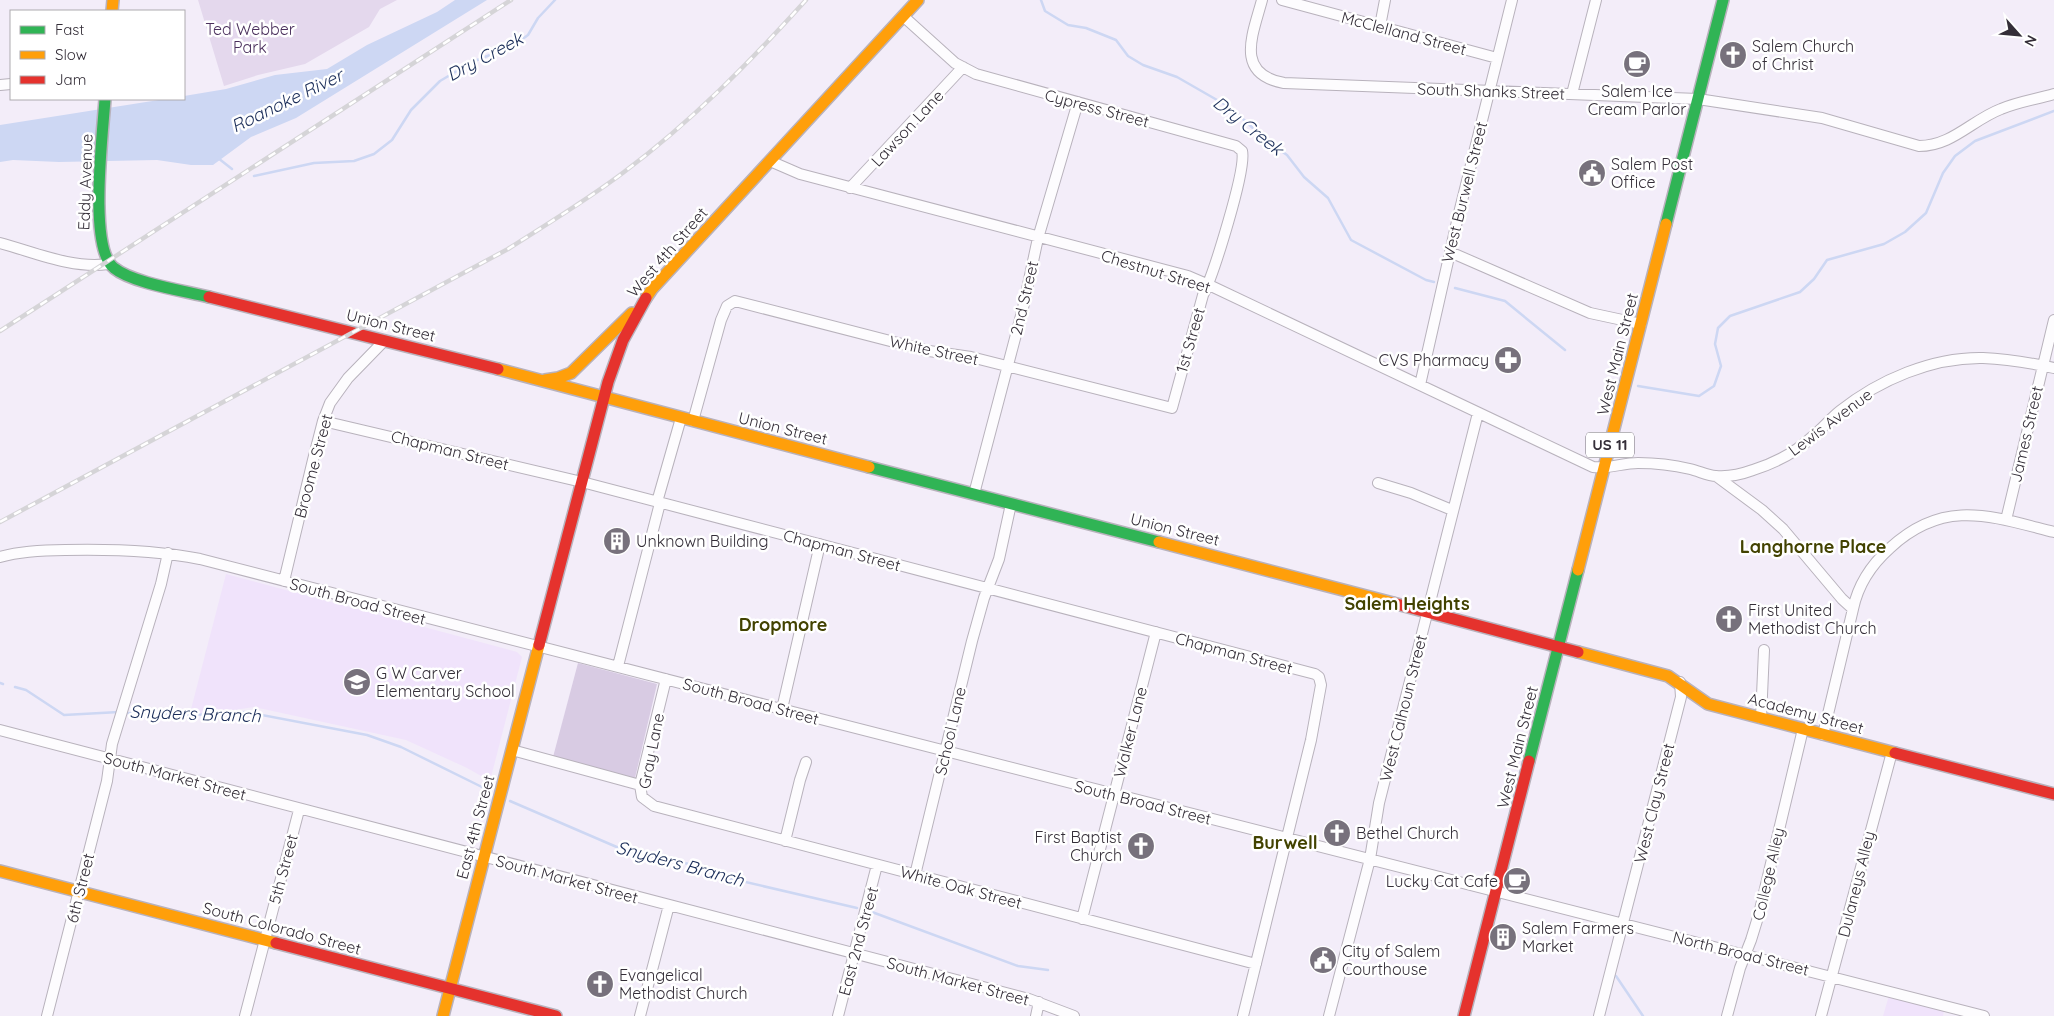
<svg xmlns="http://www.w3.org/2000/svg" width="2054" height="1016" font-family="Quicksand,sans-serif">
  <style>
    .built { fill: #f0e3fb }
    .green { fill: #e4d8ed }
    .forest { fill: #d8cbe3 }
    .water { fill: #cdd7f3 }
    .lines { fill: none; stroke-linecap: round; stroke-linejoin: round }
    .stream { stroke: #cdd7f3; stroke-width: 2.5 }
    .street-casing { stroke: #b8b2bc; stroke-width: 12 }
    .fast-casing { stroke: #b8b2bc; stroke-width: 14 }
    .slow-casing { stroke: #b8b2bc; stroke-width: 14 }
    .jam-casing { stroke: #b8b2bc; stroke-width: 14 }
    .street { stroke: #fdfcfe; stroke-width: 10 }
    .fast { stroke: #30b455; stroke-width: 11 }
    .slow { stroke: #ff9f0a; stroke-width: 11 }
    .jam { stroke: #e5322d; stroke-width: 11 }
    .rail-casing { stroke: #d5d4d7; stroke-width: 4.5 }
    .rail { stroke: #fff; stroke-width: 2.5; stroke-dasharray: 8; stroke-linecap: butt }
    .labels { text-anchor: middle; stroke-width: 5; stroke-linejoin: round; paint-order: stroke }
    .shield { fill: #fff; stroke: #716d74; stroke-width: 1 }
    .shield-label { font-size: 15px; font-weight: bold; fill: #342e38 }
    .park-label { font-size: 16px; fill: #4a2f5c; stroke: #fff }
    .street-label { font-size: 16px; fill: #342e38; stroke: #fff }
    .poi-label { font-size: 16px; fill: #342e38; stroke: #fff; text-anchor: start }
    .water-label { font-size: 18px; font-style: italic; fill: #1a2d59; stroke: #fff }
    .neighbourhood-label { font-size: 18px; font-weight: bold; fill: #424200; stroke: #fff }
  </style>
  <rect width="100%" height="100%" fill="#f3edf9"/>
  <!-- built -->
  <path class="built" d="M226 574 517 652 522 657 490 781 467 768 406 740 254 707 189 717Z
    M1890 992 1945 1006 1943 1016H1883Z"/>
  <!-- green -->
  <path class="green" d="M198 0H397L380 9 369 27 305 64 258 75 224 86Z"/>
  <!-- forest -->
  <path class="forest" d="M578 663 657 684 635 778 553 757Z"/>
  <!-- water -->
  <path class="water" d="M455 0H487L296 118 251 137 213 165H191L157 160 59 162 13 160 0 162V125L165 99H184V96L226 89 275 75 327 69 367 45 437 12Z"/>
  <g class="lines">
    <!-- stream -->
    <path class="stream" d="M1041 0 1045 11 1068 25 1086 28 1116 40 1128 56 1143 65 1177 77 1231 108 1267 141 1287 155 1304 177 1328 198 1351 240 1426 280 1434 282
      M218 158 232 169
      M254 176 314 163 354 161 374 154 392 140 411 110 440 81 472 62 513 46 528 35 538 18 555 0
      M1455 288 1505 301 1565 350
      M1638 386 1699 396 1714 386 1721 366 1715 344 1718 328 1730 316 1800 292 1814 279 1827 260 1884 244 1905 232 1926 213 1943 173 1955 156 1975 141 2054 111
      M0 683 3 684
      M15 687 26 690 64 715 119 712
      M124 713 217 715 246 712 367 735 401 747 490 791
      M510 801 626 851 694 865 724 877 857 908
      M872 912 1018 966 1048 970
      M1616 976 1643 1016"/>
    <!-- street casing -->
    <g class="street-casing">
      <path id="street" d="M1262 0C1253 34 1234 74 1284 83L1698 99 1822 118 1919 146C1952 146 1972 120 2001 109 2017 102 2037 99 2054 94
        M1282 0 1497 58
        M1380 26 1385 0
        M0 85 11 84
        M1572 94 1596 0
        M770 161 800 174 1188 276 1209 285 1593 467C1608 469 1623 463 1638 463 1655 463 1673 465 1690 469 1699 471 1708 476 1716 476 1728 477 1742 474 1753 470 1775 463 1796 452 1812 437 1822 429 1830 419 1840 411 1879 380 1932 357 1983 358 2007 359 2031 363 2054 368
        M850 188 963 67
        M0 243C34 252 72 269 108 264
        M1450 252 1590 313 1641 324
        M1420 385 1458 217 1512 0
        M323 421 582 482 1315 674 1319 677 1321 685 1311 740 1243 1016
        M693 421 721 320 727 306 735 301 929 351 971 357 1172 408 1203 295C1213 276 1247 168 1242 151L1236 146 976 74 955 63 903 16
        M1716 476 1762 510 1783 529 1842 599 1853 609
        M1378 483 1411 493 1452 510
        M974 494 1023 308 1038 238 1078 102
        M657 502 681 418
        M2006 520 2054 320
        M0 557C21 551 43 550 65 550 111 549 155 550 200 559 794 714 1390 863 1984 1016
        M284 581 313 460 323 421 330 403 348 378 384 341
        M618 666 660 503
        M666 679 640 785 642 797 654 806 1256 964
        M782 709 820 544
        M1761 718 1764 650
        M0 730 1029 999 1074 1016
        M1823 735 1853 609C1858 585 1872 564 1890 548 1944 498 1990 516 2054 532
        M512 750 640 785
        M785 841 800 780 806 762
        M915 875 972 641 984 598 999 559 1011 504
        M1082 919 1156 632
        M47 1016 107 781 112 744 161 584 168 553
        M245 1016 299 810
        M640 1016 669 905
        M838 1016 877 865
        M1036 1016 1039 1002
        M1329 1016 1370 859 1379 803 1478 413
        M1599 1016 1681 697 1680 682
        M1727 1016 1740 968 1751 940 1759 914 1803 729
        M1821 1016 1892 752"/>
    </g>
    <!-- fast casing -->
    <g class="fast-casing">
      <path id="fast" d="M105 99C103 132 88 248 114 268 132 283 185 291 209 297
        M1666 224 1723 0
        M869 467 1159 542
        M1529 761 1578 570"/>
    </g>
    <!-- slow casing -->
    <g class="slow-casing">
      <path id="slow" d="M112 11 113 0
        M646 298 652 289 918 0
        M498 369 869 467
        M545 380 558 378 571 373 632 313
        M1159 542 1393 603
        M1578 570 1666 224
        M1578 652 1668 676 1708 704 1895 753
        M0 871 276 943
        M443 1016 539 645"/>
    </g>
    <!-- jam casing -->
    <g class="jam-casing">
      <path id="jam" d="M209 297 498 369
        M1393 603 1578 652
        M539 645 608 382 623 340 646 298
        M1895 753 2054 794
        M276 943 556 1016
        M1464 1016 1529 761"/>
    </g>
    <!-- street -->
    <use href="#street" class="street"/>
    <!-- fast -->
    <use href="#fast" class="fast"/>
    <!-- slow -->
    <use href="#slow" class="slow"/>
    <!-- jam -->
    <use href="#jam" class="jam"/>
    <!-- rail casing -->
    <g class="rail-casing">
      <path id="rail" d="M0 331 511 0
        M0 522 508 249C547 224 587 200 624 172 691 122 750 62 806 0"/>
    </g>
    <!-- rail -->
    <use href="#rail" class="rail"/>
  </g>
  <!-- icons -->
  <defs>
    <g id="church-disc" transform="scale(1.4375)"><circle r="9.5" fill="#77717c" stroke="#fff"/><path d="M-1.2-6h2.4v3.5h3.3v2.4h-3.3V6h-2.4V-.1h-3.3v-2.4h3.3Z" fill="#fff"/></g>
    <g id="cafe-disc" transform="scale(1.4375)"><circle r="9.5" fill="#77717c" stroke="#fff"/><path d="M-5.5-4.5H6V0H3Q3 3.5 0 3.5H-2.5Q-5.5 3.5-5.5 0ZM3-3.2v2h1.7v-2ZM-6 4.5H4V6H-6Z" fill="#fff"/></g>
    <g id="civic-disc" transform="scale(1.4375)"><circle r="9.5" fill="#77717c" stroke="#fff"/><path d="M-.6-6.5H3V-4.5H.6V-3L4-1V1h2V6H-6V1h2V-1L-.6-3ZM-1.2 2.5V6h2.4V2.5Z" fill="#fff"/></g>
    <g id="pharmacy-disc" transform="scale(1.4375)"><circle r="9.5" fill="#77717c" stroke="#fff"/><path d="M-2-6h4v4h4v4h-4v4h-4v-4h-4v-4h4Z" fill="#fff"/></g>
    <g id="building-disc" transform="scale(1.4375)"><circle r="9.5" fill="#77717c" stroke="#fff"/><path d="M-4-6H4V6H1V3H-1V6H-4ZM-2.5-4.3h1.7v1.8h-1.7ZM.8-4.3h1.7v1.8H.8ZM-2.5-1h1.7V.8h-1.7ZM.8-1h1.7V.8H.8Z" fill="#fff"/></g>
    <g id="school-disc" transform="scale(1.4375)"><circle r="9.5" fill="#77717c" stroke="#fff"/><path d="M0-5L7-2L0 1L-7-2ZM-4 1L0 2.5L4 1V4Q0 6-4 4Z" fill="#fff"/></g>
  </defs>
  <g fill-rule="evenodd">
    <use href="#church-disc" x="1733" y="55"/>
    <use href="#cafe-disc" x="1637" y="64"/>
    <use href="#civic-disc" x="1592" y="173"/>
    <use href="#pharmacy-disc" x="1508" y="360"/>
    <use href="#building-disc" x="617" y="541"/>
    <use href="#church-disc" x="1729" y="619"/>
    <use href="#school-disc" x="357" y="682"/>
    <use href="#church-disc" x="1337" y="833"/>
    <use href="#church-disc" x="1141" y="846"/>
    <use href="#cafe-disc" x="1517" y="881"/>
    <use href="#building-disc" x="1503" y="937"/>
    <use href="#civic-disc" x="1323" y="960"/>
    <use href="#church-disc" x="600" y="984"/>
  </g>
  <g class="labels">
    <!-- shield labels -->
    <rect class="shield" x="1586" y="432.5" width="48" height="25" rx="4"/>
    <g class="shield-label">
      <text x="1610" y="450">US 11</text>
    </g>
    <!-- park labels -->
    <g class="park-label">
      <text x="250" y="35">Ted Webber<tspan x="250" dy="18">Park</tspan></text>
    </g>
    <!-- street labels -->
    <g class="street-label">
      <text transform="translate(1404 33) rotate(15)" y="6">McClelland Street</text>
      <text transform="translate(1491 91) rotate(2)" y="6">South Shanks Street</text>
      <text transform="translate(1097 108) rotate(15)" y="6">Cypress Street</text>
      <text transform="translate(907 128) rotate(-47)" y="6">Lawson Lane</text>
      <text transform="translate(85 182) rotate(-88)" y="6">Eddy Avenue</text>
      <text transform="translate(1464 192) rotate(-76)" y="6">West Burwell Street</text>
      <text transform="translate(667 252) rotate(-49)" y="6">West 4th Street</text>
      <text transform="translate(1156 271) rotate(17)" y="6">Chestnut Street</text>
      <text transform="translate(1024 298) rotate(-77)" y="6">2nd Street</text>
      <text transform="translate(391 325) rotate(14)" y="6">Union Street</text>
      <text transform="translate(1190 340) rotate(-74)" y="6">1st Street</text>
      <text transform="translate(934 350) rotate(12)" y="6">White Street</text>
      <text transform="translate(1617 354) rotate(-76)" y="6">West Main Street</text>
      <text transform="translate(1830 422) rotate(-37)" y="6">Lewis Avenue</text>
      <text transform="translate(783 428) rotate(14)" y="6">Union Street</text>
      <text transform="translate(2026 434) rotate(-77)" y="6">James Street</text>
      <text transform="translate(450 450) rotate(14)" y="6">Chapman Street</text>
      <text transform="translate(313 466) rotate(-75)" y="6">Broome Street</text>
      <text transform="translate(1175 529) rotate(14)" y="6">Union Street</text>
      <text transform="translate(842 550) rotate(15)" y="6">Chapman Street</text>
      <text transform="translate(358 601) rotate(15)" y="6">South Broad Street</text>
      <text transform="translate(1234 653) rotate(15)" y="6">Chapman Street</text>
      <text transform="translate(751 701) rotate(15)" y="6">South Broad Street</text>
      <text transform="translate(1403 708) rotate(-76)" y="6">West Calhoun Street</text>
      <text transform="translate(1806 713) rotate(15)" y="6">Academy Street</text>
      <text transform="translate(950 731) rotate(-77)" y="6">School Lane</text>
      <text transform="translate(1130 732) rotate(-76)" y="6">Walker Lane</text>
      <text transform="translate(1517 747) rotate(-76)" y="6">West Main Street</text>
      <text transform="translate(651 751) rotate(-79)" y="6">Gray Lane</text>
      <text transform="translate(175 776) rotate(15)" y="6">South Market Street</text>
      <text transform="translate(1143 802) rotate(14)" y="6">South Broad Street</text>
      <text transform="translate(1654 803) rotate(-76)" y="6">West Clay Street</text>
      <text transform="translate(475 827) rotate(-75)" y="6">East 4th Street</text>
      <text transform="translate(283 869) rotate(-75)" y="6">5th Street</text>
      <text transform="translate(1768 874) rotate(-77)" y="6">College Alley</text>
      <text transform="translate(567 879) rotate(15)" y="6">South Market Street</text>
      <text transform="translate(1856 884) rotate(-76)" y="6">Dulaneys Alley</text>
      <text transform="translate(961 887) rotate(15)" y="6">White Oak Street</text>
      <text transform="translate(80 888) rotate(-76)" y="6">6th Street</text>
      <text transform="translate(282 928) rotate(15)" y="6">South Colorado Street</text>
      <text transform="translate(858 941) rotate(-75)" y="6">East 2nd Street</text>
      <text transform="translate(1741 953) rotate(14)" y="6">North Broad Street</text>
      <text transform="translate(958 981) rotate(15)" y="6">South Market Street</text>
    </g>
    <!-- poi labels -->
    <g class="poi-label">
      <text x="1752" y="52">Salem Church<tspan x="1752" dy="18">of Christ</tspan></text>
      <text x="1637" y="97" text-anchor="middle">Salem Ice<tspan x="1637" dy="18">Cream Parlor</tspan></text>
      <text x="1611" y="170">Salem Post<tspan x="1611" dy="18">Office</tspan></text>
      <text x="1489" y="366" text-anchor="end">CVS Pharmacy</text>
      <text x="636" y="547">Unknown Building</text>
      <text x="1748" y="616">First United<tspan x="1748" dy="18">Methodist Church</tspan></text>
      <text x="376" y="679">G W Carver<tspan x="376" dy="18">Elementary School</tspan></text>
      <text x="1356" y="839">Bethel Church</text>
      <text x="1122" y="843" text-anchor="end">First Baptist<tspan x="1122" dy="18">Church</tspan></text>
      <text x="1498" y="887" text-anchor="end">Lucky Cat Cafe</text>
      <text x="1522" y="934">Salem Farmers<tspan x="1522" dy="18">Market</tspan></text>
      <text x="1342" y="957">City of Salem<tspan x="1342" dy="18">Courthouse</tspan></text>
      <text x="619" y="981">Evangelical<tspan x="619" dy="18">Methodist Church</tspan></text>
    </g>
    <!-- water labels -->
    <g class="water-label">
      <text transform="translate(485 57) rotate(-28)" y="6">Dry Creek</text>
      <text transform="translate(287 101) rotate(-26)" y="6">Roanoke River</text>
      <text transform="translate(1248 126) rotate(38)" y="6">Dry Creek</text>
      <text transform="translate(195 714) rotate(2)" y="6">Snyders Branch</text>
      <text transform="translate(680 864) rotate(15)" y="6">Snyders Branch</text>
    </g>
    <!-- neighbourhood labels -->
    <g class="neighbourhood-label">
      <text x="1813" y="553">Langhorne Place</text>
      <text x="1407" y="610">Salem Heights</text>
      <text x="783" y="631">Dropmore</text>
      <text x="1285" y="849">Burwell</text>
    </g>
  </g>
  <!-- legend -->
  <rect x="10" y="10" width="175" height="90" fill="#ffffff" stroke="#aeabaf"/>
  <rect x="20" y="26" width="25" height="8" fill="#30b455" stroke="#aeabaf"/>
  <text x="55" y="35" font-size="15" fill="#342e38">Fast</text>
  <rect x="20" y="51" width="25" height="8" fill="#ff9f0a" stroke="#aeabaf"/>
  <text x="55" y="60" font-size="15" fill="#342e38">Slow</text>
  <rect x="20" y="76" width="25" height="8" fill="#e5322d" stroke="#aeabaf"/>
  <text x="55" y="85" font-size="15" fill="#342e38">Jam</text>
  <!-- north arrow -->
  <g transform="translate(2019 35) rotate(117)" stroke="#ffffff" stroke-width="4" paint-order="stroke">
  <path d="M0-4L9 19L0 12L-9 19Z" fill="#342e38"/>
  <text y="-8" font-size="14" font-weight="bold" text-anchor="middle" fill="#342e38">N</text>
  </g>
</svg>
